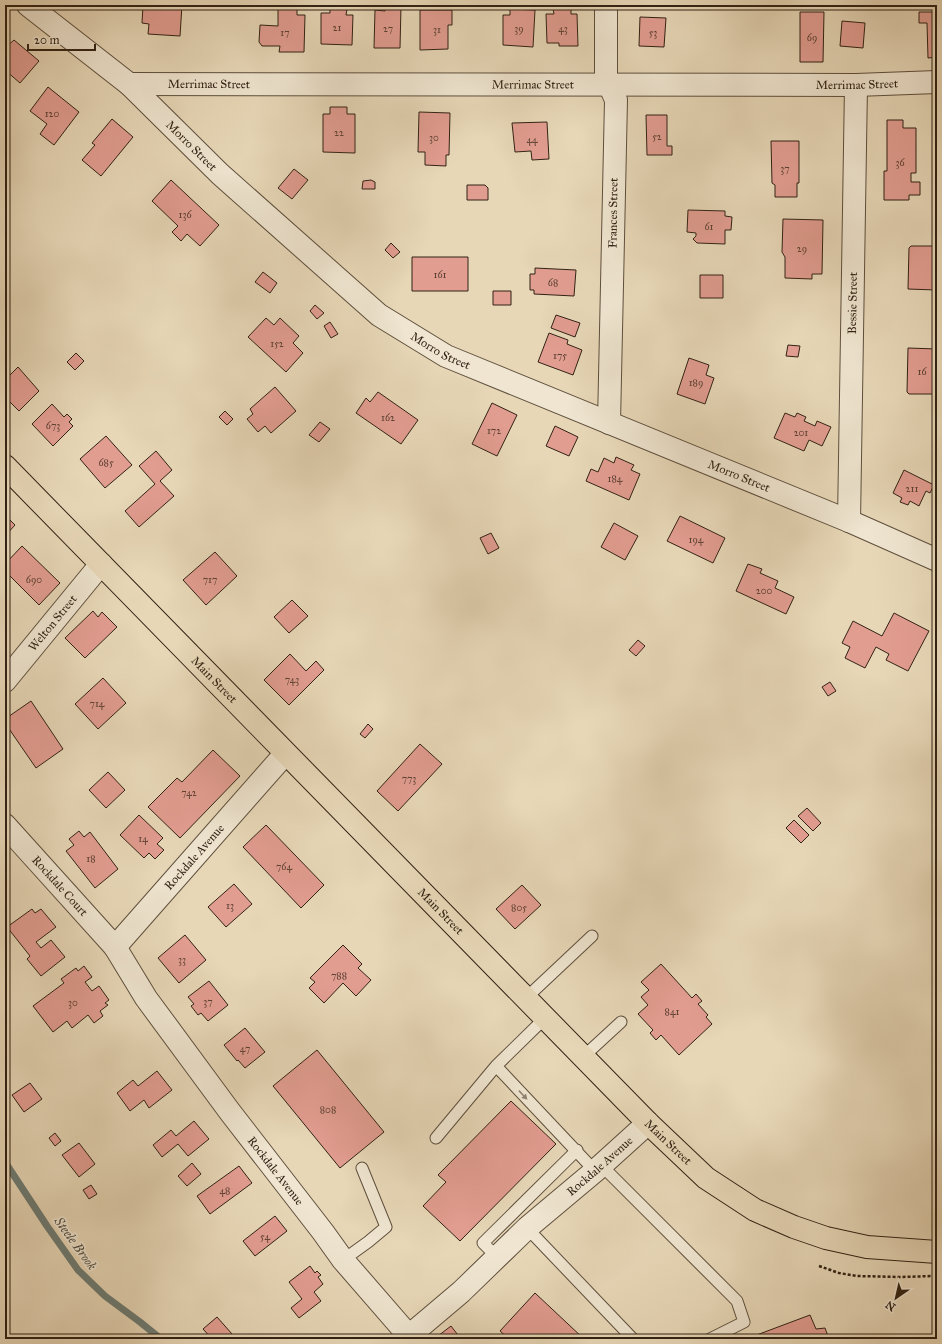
<svg xmlns="http://www.w3.org/2000/svg" width="942" height="1344" font-family="'IM FELL Great Primer',serif">
  <style>
    .lines { fill: none; stroke-linecap: round; stroke-linejoin: round }
    .stream { stroke: #6e7c74; stroke-width: 7 }
    .building { fill: #e29d91; stroke: #312214 }
    .service-casing { stroke: #5e4f3d; stroke-width: 13 }
    .minor-casing { stroke: #5e4f3d; stroke-width: 24 }
    .primary-casing { stroke: #312214; stroke-width: 24 }
    .path { stroke: #312214; stroke-width: 2.5; stroke-dasharray: 3 2; stroke-linecap: butt }
    .service { stroke: #efe5d0; stroke-width: 11 }
    .minor { stroke: #efe5d0; stroke-width: 22 }
    .primary { stroke: #e7d7b7; stroke-width: 22 }
    .oneway { fill: #908472 }
    .labels { text-anchor: middle; stroke-width: 3.5; stroke-linejoin: round; paint-order: stroke }
    .number-label { font-size: 10px; fill: #5d4133 }
    .street-label { font-size: 12px; fill: #312214; stroke: #efe5d0 }
    .water-label { font-size: 13px; font-style: italic; fill: #504f44; stroke: #efe5d0 }
  </style>
  <rect width="100%" height="100%" fill="#e7d7b7"/>
  <filter id="stains"><feTurbulence type="fractalNoise" baseFrequency=".005" numOctaves="4"/><feColorMatrix values="0 0 0 0 .2 0 0 0 0 .09 0 0 0 0 .02 0 0 0 .5 -.17"/></filter>
  <radialGradient id="worn" r=".72"><stop offset=".6" stop-color="#630" stop-opacity="0"/><stop offset="1" stop-color="#630" stop-opacity=".3"/></radialGradient>
  <g class="lines">
    <!-- stream -->
    <path class="stream" d="M5 1162 47 1226 78 1270 105 1296 140 1322 161 1339"/>
  </g>
  <!-- building -->
  <path class="building" d="M143 5H182L180 36 148 34 149 24 142 23Z
    M385 5 401 6 400 48H374L375 10 385 11Z
    M278 9H297V15H305L304 52H279L280 46H262L259 42 260 25 278 26Z
    M330 9H347L346 15H353L352 45 321 44V13H330Z
    M510 9 535 10 533 47 503 45V15H510Z
    M553 9H571V14H577L578 46H559V43H547L546 14H554Z
    M420 10H452V25H448V49L420 50Z
    M800 12H824L823 62H800Z
    M919 12H937V57L928 58 927 23H919Z
    M640 17 666 18 664 47 639 46Z
    M842 21 865 23 863 48 840 46Z
    M14 40 39 61 20 83 5 70V48Z
    M48 87 79 112 54 145 40 134 47 124 30 111Z
    M330 107H347V114H355V153L323 152V114H330Z
    M419 112 450 113 449 155H446V166L425 165V152H418Z
    M646 115H667V146H672V155H647Z
    M112 119 133 137 101 176 82 160 95 145 92 143Z
    M887 120H903V128H916V173H911V182H920V195H909V200H884V171H887Z
    M547 122 549 159 532 160 531 151 515 152 512 123Z
    M771 141H799V183H797V197H775V185L772 183Z
    M294 169 308 180 292 199 278 188Z
    M171 180 219 225 200 246 187 234 181 241 172 232 178 226 152 201Z
    M371 180 375 182V189H362L363 181Z
    M467 185H485L488 188V200H467Z
    M688 210 725 211V216L732 217 731 230H725V244L697 243 693 239 696 236V233L687 232Z
    M783 219 823 220 822 274H812V279L785 278V257L782 252Z
    M391 243 400 252 393 258 385 250Z
    M911 246H937L936 290 908 289 909 248Z
    M412 257H468V291H412Z
    M535 268 576 270 574 296 534 294V290H530V274H535Z
    M263 272 277 283 270 293 255 282Z
    M700 275H723V298H700Z
    M493 291H511V305H493Z
    M315 305 324 313 317 319 310 311Z
    M556 315 580 323 575 337 551 328Z
    M266 318 274 325 280 318 299 336 293 343 303 353 286 372 248 337Z
    M330 322 338 334 331 338 324 326Z
    M549 333 568 340 567 344 582 350 573 375 538 362Z
    M788 345 800 346 798 357 786 356Z
    M908 348 937 349V394H909L907 392Z
    M76 353 84 361 75 370 67 362Z
    M689 358 709 365 706 375 714 378 705 404 677 394Z
    M18 367 39 391 19 411 8 400 5 395V380Z
    M275 387 296 411 271 433 265 426 258 432 247 419 253 414 250 409Z
    M378 392 418 420 401 444 356 413 366 398 370 402Z
    M492 403 517 415 497 456 472 444Z
    M52 404 64 417 67 414 72 419 69 422 73 426 53 446 32 424Z
    M225 411 233 419 227 425 219 417Z
    M785 413 795 417 797 413 806 417 804 421 815 426 817 421 831 427 822 446 809 440 804 451 774 438Z
    M320 422 330 429 319 442 309 435Z
    M555 426 578 437 569 456 546 446Z
    M106 436 132 465 105 488 80 459Z
    M156 451 172 470 160 481 174 496 139 527 125 511 155 484 139 466Z
    M616 457 634 465 631 470 640 474 629 500 586 481 591 469 598 472 604 458 614 463Z
    M904 470 934 485 930 493 926 491 919 506 910 501 908 505 900 502 902 498 893 493Z
    M5 515 15 525 5 536Z
    M680 516 725 538 713 563 667 541Z
    M614 523 638 536 625 560 601 547Z
    M491 533 499 548 488 554 480 538Z
    M22 546 60 583 39 605 5 571V564Z
    M215 552 237 576 206 605 183 580Z
    M748 564 762 569 760 573 778 581 775 588 794 597 786 614 736 591Z
    M292 600 308 616 289 633 274 617Z
    M93 611 98 617 102 612 117 627 85 658 65 638Z
    M894 613 929 631 908 671 886 660 889 654 876 647 865 668 845 658 850 647 842 643 853 621 882 636Z
    M638 640 645 646 636 656 629 650Z
    M290 654 306 671 316 661 324 670 289 705 264 680Z
    M103 678 126 703 98 729 75 704Z
    M830 682 836 691 828 696 822 687Z
    M31 701 63 749 36 768 5 723V719Z
    M368 724 373 729 365 738 360 734Z
    M420 744 442 764 398 811 377 791Z
    M213 750 240 776 180 838 148 807 177 778 182 782Z
    M108 772 125 790 106 808 89 790Z
    M807 808 821 823 813 831 798 816Z
    M139 815 163 838 157 844 164 850 155 859 149 853 144 858 120 835Z
    M794 820 809 835 801 843 786 828Z
    M266 825 324 885 301 908 243 847Z
    M79 831 84 837 90 832 118 869 95 888 66 851 74 845 69 839Z
    M234 884 252 904 226 927 208 907Z
    M522 885 541 905 515 929 496 909Z
    M32 909 35 913 41 909 56 927 36 942 41 948 51 940 65 957 41 976 27 959 30 956 7 927Z
    M185 935 206 960 179 983 158 958Z
    M343 945 362 964 358 968 371 980 356 996 343 983 324 1003 309 988 315 982 310 978Z
    M661 964 692 998 696 994 702 1001 698 1004 708 1015 706 1017 712 1024 679 1055 661 1035 656 1040 650 1033 653 1030 638 1014 648 1005 641 997 649 990 641 982Z
    M84 966 92 977 85 982 92 991 99 986 109 1000 105 1003 108 1005 100 1011 103 1016 94 1023 88 1015 72 1028 67 1021 53 1032 33 1006 64 983 61 979 76 968 78 971Z
    M209 981 228 1005 208 1021 201 1013 198 1015 191 1006 194 1004 188 997Z
    M245 1028 265 1052 245 1068 238 1060 237 1061 224 1045Z
    M317 1050 384 1132 340 1168 273 1086Z
    M157 1071 172 1090 149 1108 144 1100 130 1111 117 1093 133 1080 138 1086Z
    M30 1083 42 1099 24 1112 12 1095Z
    M511 1101 556 1144 460 1241 423 1206 446 1182 438 1175Z
    M194 1121 209 1139 188 1156 178 1144 162 1157 153 1145 171 1130 176 1136Z
    M55 1133 61 1141 55 1146 49 1138Z
    M79 1143 95 1164 79 1177 62 1155Z
    M192 1163 201 1174 187 1186 178 1176Z
    M239 1166 252 1183 210 1214 197 1196Z
    M91 1185 97 1194 89 1199 83 1190Z
    M275 1216 287 1231 255 1256 243 1241Z
    M310 1266 315 1273 317 1271 321 1275 318 1277 323 1284 314 1292 321 1301 299 1318 291 1308 302 1299 289 1282Z
    M535 1293 584 1339H509L500 1331Z
    M810 1315 816 1329 825 1328 829 1339H746Z
    M217 1317 232 1334 227 1339H212L203 1329Z
    M451 1326 461 1339H434Z"/>
  <g class="lines">
    <!-- service casing -->
    <g class="service-casing">
      <path id="service" d="M526 998 592 936
        M583 1057 621 1022
        M496 1066 595 1171
        M436 1138 496 1066 545 1018
        M601 1165 737 1301 744 1322 710 1339
        M527 1228 633 1339
        M498 1258 483 1243 577 1150
        M343 1260 368 1242 386 1227 362 1168"/>
    </g>
    <!-- minor casing -->
    <g class="minor-casing">
      <g id="minor">
        <path id="s1" d="M28 5 129 84 220 174 379 315 446 356 849 521 937 560"/>
        <path d="M606 5V77L616 100 609 423"/>
        <path id="s2" d="M129 84 856 85 937 82"/>
        <path id="s3" d="M849 521 856 85"/>
        <path id="s4" d="M5 681 101 564"/>
        <path id="s5" d="M5 825 115 947 146 998 230 1112 323 1232 343 1260 409 1336 461 1292 527 1228 595 1171 648 1123"/>
        <path id="s6" d="M115 947 285 754"/>
      </g>
    </g>
    <!-- primary casing -->
    <g class="primary-casing">
      <g id="primary">
        <path id="s7" d="M5 466 648 1123 706 1178 755 1210 794 1227 826 1238 867 1247 937 1252"/>
      </g>
    </g>
    <!-- path -->
    <path class="path" d="M819 1266 839 1273 857 1276 901 1277 933 1276"/>
    <!-- service -->
    <use href="#service" class="service"/>
    <!-- minor -->
    <use href="#minor" class="minor"/>
    <!-- primary -->
    <use href="#primary" class="primary"/>
  </g>
  <!-- one-way arrows -->
  <defs><path id="oneway-solid" d="M-6-.8H1V-3.2L6.5 0L1 3.2V.8H-6Z"/></defs>
  <use class="oneway" href="#oneway-solid" transform="translate(523 1095) rotate(47)"/>
  <g class="labels">
    <!-- number labels -->
    <g class="number-label">
      <text x="337" y="31">21</text>
      <text x="388" y="32">27</text>
      <text x="519" y="32">39</text>
      <text x="563" y="32">43</text>
      <text x="437" y="33">31</text>
      <text x="285" y="36">17</text>
      <text x="653" y="36">53</text>
      <text x="812" y="41">69</text>
      <text x="52" y="117">120</text>
      <text x="339" y="136">22</text>
      <text x="657" y="140">52</text>
      <text x="434" y="141">30</text>
      <text x="532" y="143">44</text>
      <text x="900" y="166">36</text>
      <text x="785" y="172">37</text>
      <text x="185" y="218">136</text>
      <text x="709" y="230">61</text>
      <text x="802" y="252">29</text>
      <text x="440" y="278">161</text>
      <text x="553" y="286">68</text>
      <text x="277" y="347">152</text>
      <text x="560" y="359">175</text>
      <text x="922" y="375">16</text>
      <text x="696" y="386">189</text>
      <text x="388" y="421">162</text>
      <text x="53" y="429">673</text>
      <text x="494" y="434">172</text>
      <text x="801" y="436">201</text>
      <text x="106" y="466">685</text>
      <text x="615" y="482">184</text>
      <text x="912" y="492">211</text>
      <text x="696" y="543">194</text>
      <text x="34" y="583">690</text>
      <text x="210" y="583">717</text>
      <text x="764" y="594">200</text>
      <text x="292" y="683">743</text>
      <text x="97" y="707">714</text>
      <text x="409" y="782">773</text>
      <text x="189" y="796">742</text>
      <text x="143" y="842">14</text>
      <text x="91" y="862">18</text>
      <text x="284" y="870">764</text>
      <text x="230" y="909">13</text>
      <text x="519" y="911">805</text>
      <text x="182" y="963">33</text>
      <text x="339" y="979">788</text>
      <text x="208" y="1005">37</text>
      <text x="73" y="1006">30</text>
      <text x="672" y="1015">841</text>
      <text x="245" y="1052">47</text>
      <text x="328" y="1113">808</text>
      <text x="225" y="1194">48</text>
      <text x="265" y="1240">54</text>
    </g>
    <!-- street labels -->
    <g class="street-label">
      <text dy="4" stroke="none"><textPath href="#s2" startOffset="80">Merrimac Street</textPath></text>
      <text dy="4" stroke="none"><textPath href="#s2" startOffset="728">Merrimac Street</textPath></text>
      <text dy="4" stroke="none"><textPath href="#s2" startOffset="404">Merrimac Street</textPath></text>
      <text dy="4" stroke="none"><textPath href="#s1" startOffset="216">Morro Street</textPath></text>
      <text transform="translate(613 213) rotate(-89)" y="4">Frances Street</text>
      <text dy="4" stroke="none"><textPath href="#s3" startOffset="218">Bessie Street</textPath></text>
      <text dy="4" stroke="none"><textPath href="#s1" startOffset="540">Morro Street</textPath></text>
      <text dy="4" stroke="none"><textPath href="#s1" startOffset="864">Morro Street</textPath></text>
      <text dy="4" stroke="none"><textPath href="#s4" startOffset="75">Welton Street</textPath></text>
      <text dy="4" stroke="none"><textPath href="#s7" startOffset="299">Main Street</textPath></text>
      <text dy="4" stroke="none"><textPath href="#s6" startOffset="120">Rockdale Avenue</textPath></text>
      <text dy="4" stroke="none"><textPath href="#s5" startOffset="82">Rockdale Court</textPath></text>
      <text dy="4" stroke="none"><textPath href="#s7" startOffset="623">Main Street</textPath></text>
      <text dy="4" stroke="none"><textPath href="#s7" startOffset="947">Main Street</textPath></text>
      <text dy="4" stroke="none"><textPath href="#s5" startOffset="908">Rockdale Avenue</textPath></text>
      <text dy="4" stroke="none"><textPath href="#s5" startOffset="440">Rockdale Avenue</textPath></text>
    </g>
    <!-- water labels -->
    <g class="water-label">
      <text transform="translate(76 1243) rotate(54)" y="5">Steele Brook</text>
    </g>
  </g>
  <!-- margin -->
  <rect width="942" height="1344" fill="none" stroke="#e7d7b7" stroke-width="20"/>
  <rect x="6" y="6" width="930" height="1332" fill="none" stroke="#312214" stroke-width="2"/>
  <rect x="10" y="10" width="922" height="1324" fill="none" stroke="#312214"/>
  <!-- north arrow -->
  <g transform="translate(896 1298) rotate(214)" stroke="#efe5d0" stroke-width="3" paint-order="stroke">
  <path d="M0-3L7 15L0 10L-7 15Z" fill="#312214"/>
  <text y="-6" font-size="11" font-weight="bold" text-anchor="middle" fill="#312214">N</text>
  </g>
  <!-- scale -->
  <path d="M28 44v6h67v-6" fill="none" stroke="#312214" stroke-width="2"/>
  <text x="34" y="44" font-size="12" fill="#312214" stroke="#efe5d0" stroke-width="3" paint-order="stroke">20 m</text>
  <rect width="100%" height="100%" filter="url(#stains)"/>
  <rect width="100%" height="100%" fill="url(#worn)"/>
</svg>
